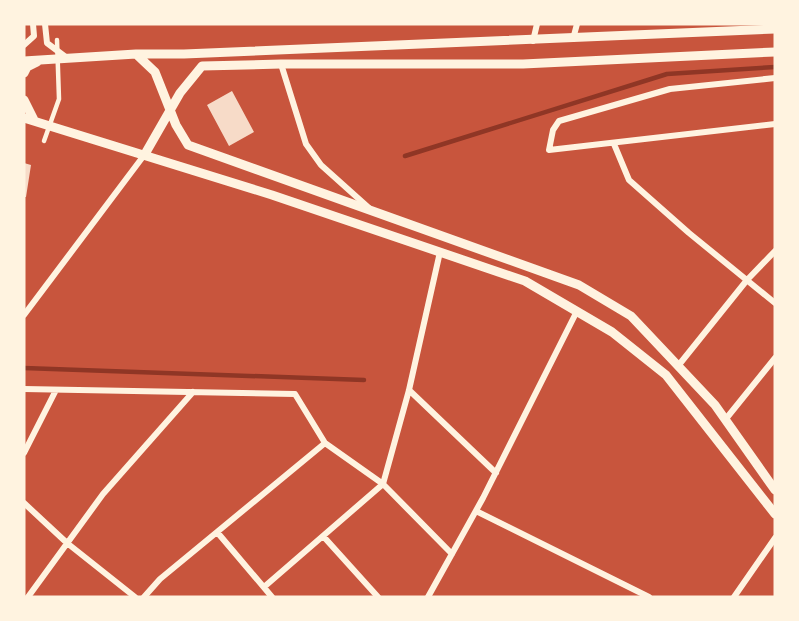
<svg xmlns="http://www.w3.org/2000/svg" width="799" height="621" font-family="'Alegreya Sans',sans-serif">
  <style>
    .lines { fill: none; stroke-linecap: round; stroke-linejoin: round }
    .stream { stroke: #8f3625; stroke-width: 4.5 }
    .building { fill: #f7dbc8 }
    .pedestrian { stroke: #fff3e0; stroke-width: 4.5 }
    .minor { stroke: #fff3e0; stroke-width: 6 }
    .secondary { stroke: #fff3e0; stroke-width: 9 }
  </style>
  <rect width="100%" height="100%" fill="#c8553d"/>
  <g class="lines">
    <!-- stream -->
    <path class="stream" d="M405 156 667 74 775 67
      M24 368 364 380"/>
  </g>
  <!-- building -->
  <path class="building" d="M232 91 254 132 229 146 207 105Z
    M24 163 31 165 26 197H24Z"/>
  <g class="lines">
    <!-- pedestrian -->
    <path class="pedestrian" d="M44 141 59 99 57 40"/>
    <!-- minor -->
    <path class="minor" d="M45 24 47 43 67 58
      M573 39 577 24
      M533 41 537 24
      M24 45 34 36 33 24
      M281 64 306 144 321 165 369 208
      M775 78 670 89 559 121 553 130 549 150 775 124
      M614 144 629 180 689 233 775 303
      M440 252 409 390 383 484 452 554
      M24 315 145 154
      M678 366 747 280 775 251
      M24 389 295 394 325 443
      M409 390 496 473
      M725 420 775 358
      M24 453 56 390
      M24 503 67 543 135 597
      M476 511 649 597
      M217 532 272 597
      M323 536 378 597
      M28 597 103 494 193 392
      M144 597 160 579 325 443 383 484 264 587
      M428 597 483 498 577 311
      M734 597 775 538"/>
    <!-- secondary -->
    <path class="secondary" d="M136 54H184L775 29
      M24 61 136 54 155 72 176 125 188 145 579 285 631 316 715 405 775 490
      M24 73 27 67 37 62
      M24 100 34 120
      M24 118 272 195 525 281 612 332 666 375 775 514
      M145 154 180 93 202 66 281 64H523L775 52"/>
  </g>
  <!-- border -->
  <rect width="799" height="621" fill="none" stroke="#fff3e0" stroke-width="51"/>
</svg>
